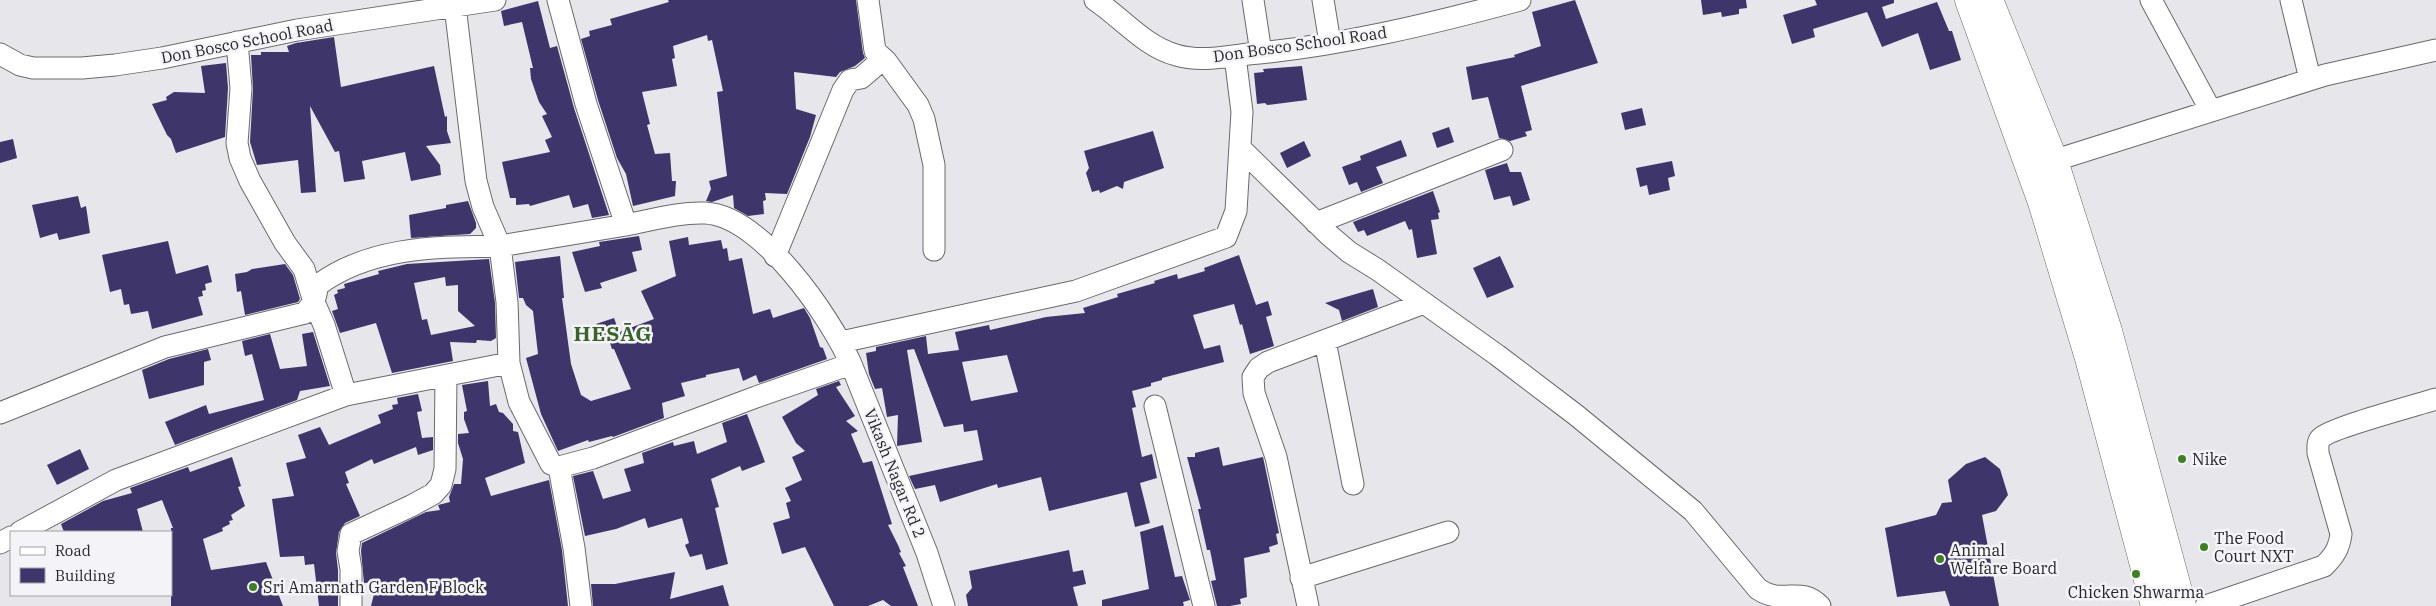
<svg xmlns="http://www.w3.org/2000/svg" width="2436" height="606" font-family="'IBM Plex Serif',serif">
  <style>
    .building { fill: #3e356b; fill-rule: evenodd }
    .lines { fill: none; stroke-linecap: round; stroke-linejoin: round }
    .street-casing { stroke: #6a6a6d; stroke-width: 23 }
    .secondary-casing { stroke: #6a6a6d; stroke-width: 29 }
    .street { stroke: #fff; stroke-width: 21 }
    .secondary { stroke: #fff; stroke-width: 28 }
    .poi-dot { fill: #3d8022; stroke: #f4f4f8; stroke-width: 2 }
    .labels { text-anchor: middle; stroke-width: 5; stroke-linejoin: round; paint-order: stroke }
    .street-label { font-size: 16px; fill: #272628; stroke: #f4f4f8 }
    .poi-label { font-size: 16px; fill: #272628; stroke: #f4f4f8; text-anchor: start }
    .district-label { font-size: 21px; font-weight: bold; letter-spacing: 1px; fill: #386329; stroke: #f4f4f8 }
  </style>
  <rect width="100%" height="100%" fill="#e7e7eb"/>
  <!-- building -->
  <path class="building" d="M668 0H856L863 53 865 58 855 66 840 72 836 77 794 72 796 109 816 115 810 137 787 194 765 193 766 200 763 201 764 214 748 216 734 208 733 195 712 202 706 201 711 189 709 181 727 176 717 92 723 91 712 40 708 41 707 35 673 46 675 58 672 59 677 86 642 92 650 124 647 125 655 154 670 153 672 181H676L675 196 633 206 626 174 617 158 598 100 581 39 590 36 589 31 612 25 610 19 669 2Z
    M1575 0 1598 63 1521 86 1532 130 1525 132 1527 136 1510 141 1499 138 1488 97 1472 100 1466 67 1515 57 1514 55 1541 46 1532 12Z
    M1701 0H1746L1747 8 1739 9V14L1722 17 1721 12 1703 15Z
    M1815 0H1894V3L1882 7 1886 19 1937 2 1949 31H1952L1961 60 1930 70 1918 33 1882 47 1867 12 1813 29 1815 37 1792 44 1783 15 1817 5Z
    M538 1 550 48 557 46 574 108 609 215 592 218 588 204 573 208 569 195 530 206 529 204 516 205V198H510L502 162 550 152 545 140 552 137 542 116 547 114 539 102 531 79 530 68H533L522 22 504 26 501 11Z
    M334 37 341 87 434 66 445 117 447 116V131L451 143 426 146 440 165 441 175 411 181 405 152 362 161 365 179 344 182 339 151 335 152 310 106 316 192 301 193 298 160 257 165 250 142 253 89 251 55H261V52H289L287 46 296 43Z
    M226 63 228 88 225 137 176 153 171 139 167 135 152 104 167 100 166 97 174 92 205 93 201 66Z
    M1302 66 1307 100 1267 105 1265 103 1257 104 1254 73 1264 72 1263 69Z
    M1642 108 1646 125 1625 130 1621 113Z
    M1449 127 1454 142 1437 148 1432 133Z
    M1153 131 1164 168 1124 182 1123 189 1117 186 1100 193 1099 190 1092 192 1086 173 1089 168 1084 151Z
    M13 139 17 158 0 163V142Z
    M1401 140 1407 156 1376 167 1383 183 1361 192 1357 182 1349 185 1342 167 1361 160 1360 156Z
    M1304 141 1311 156 1287 168 1280 153Z
    M1672 161 1675 176 1668 178 1670 190 1649 195 1647 185 1640 187 1636 168Z
    M1507 163 1510 172H1521L1530 200 1513 206 1510 196 1494 200 1485 170Z
    M1433 191 1440 212 1438 213 1439 219 1431 220 1437 254 1417 258 1412 229 1409 230 1405 221 1367 236 1364 230 1358 232 1353 222Z
    M78 196 81 208 86 206 90 233 59 240 57 233 40 238 32 205Z
    M468 201 476 223V228L470 234 411 238 409 215 446 208V205Z
    M639 236 642 250 632 252 637 271 600 283 602 288 585 292 572 252 600 246 599 242Z
    M688 237 689 245 721 240 723 249 727 248 729 261 742 258 753 314 770 309 773 318 804 308 810 318 820 347 823 348 827 359 759 383 756 375 743 381 739 368 706 375V377L681 383 685 396 662 403 664 418 613 437 612 436 589 442 588 440 558 451 541 414 526 358 538 354 533 311 526 305 523 298H519L515 262 560 256 564 298H562L571 364 581 395 591 401 631 389 614 349H612L609 340H603L596 324 614 318 619 332 654 319 641 291 676 276 669 241Z
    M168 241 176 274 208 265 212 282 205 284 206 290 202 291 203 296 198 297 203 315 152 329 148 311 131 314 129 304 124 305 121 289 110 292 102 255Z
    M1239 255 1256 305 1268 301 1272 315 1266 317 1274 346 1250 354 1242 324 1240 325 1234 304 1193 315 1204 349 1220 345 1224 362 1162 378V380L1151 383V386L1132 391 1136 407 1132 408 1142 457 1152 454 1157 478 1140 483 1150 523 1135 527 1127 492 1049 511 1041 477 998 488 997 484 940 502 935 485 915 489 909 476 983 460 977 430 964 432 963 424 944 427 914 349 907 350 922 442 897 446 898 415 887 417 882 388 875 389 869 374 866 353 876 351V347L926 336 928 354 959 350 955 332 989 325 990 330 1046 317 1085 313 1083 308 1118 297 1117 294 1155 283 1154 281 1177 274 1178 279 1205 271 1204 268ZM1007 355 1018 392 971 401 962 362Z
    M1500 256 1514 287 1487 298 1473 268Z
    M489 259 495 303 496 338 491 341 477 340 476 343 450 342 453 361 392 373 376 323 340 333 332 311 338 309 334 295 338 293 337 290 345 288 344 284 379 274 378 271 407 264ZM445 277 446 286 458 285V311L475 326 431 335 427 319 422 320 414 283Z
    M285 264 293 275 300 299 298 302 245 315 241 291 237 292 235 274 247 272 252 269Z
    M1373 289 1378 307 1342 321 1339 310 1325 303Z
    M313 332 330 386 300 391 297 400 175 445 165 422 206 405 209 414 264 400 252 354 245 356 242 341 270 334 280 369 307 366 302 334Z
    M208 349 211 360 204 362V385L149 399 142 370 169 359Z
    M488 381 490 406 496 404 499 412 503 413 513 424V431L518 432 525 463 485 478 491 496 549 480 562 550 568 606H371L377 582 364 583 361 551 362 543 426 512 440 510 438 505 450 502 449 497 454 484H461L463 459 458 443V434L469 433 464 419V412L467 411 462 385Z
    M839 381 841 385 836 387 855 416 846 421 858 431 851 434 863 463 872 461 892 524 888 525 898 545 901 552 899 553 906 566 903 567 918 606H891L883 600 868 606H834L805 547 782 554 773 523 790 518 786 503 791 501 785 488 802 480 792 457 805 451 796 443 782 417 818 395 816 389Z
    M418 394 422 411 417 412 422 438 433 437V450L418 455 416 447 374 464 372 459 345 472 349 483 346 484 360 516 345 523 339 532 336 553 338 570V606H319L314 564 305 565 304 556 280 557 272 499 294 496 286 463 306 458 298 435 320 427 329 445 381 423 378 415 393 409 392 405 398 404 397 398Z
    M747 414 765 462 742 471 740 466 711 479 719 507 715 508 728 564 706 570 702 554 690 557 685 545 689 543 682 518 648 528 645 518 616 529 585 536 573 476 593 471 603 499 631 491 624 469 644 463 642 453 673 442 674 446 694 441 697 454 727 442 722 423Z
    M1219 447 1223 466 1263 457 1279 533 1276 534 1278 544 1269 547 1270 552 1244 558 1247 597 1240 599 1241 604 1230 606H1217L1211 581 1216 580 1210 550H1207L1198 509H1201L1187 457H1195V453Z
    M80 449 89 469 57 485 47 465Z
    M232 457 241 486 238 487 245 506 231 515 233 520 229 521 230 524 222 528 223 531 203 539 211 570 266 562 283 606H171V528H173L162 500 137 509 143 532H64L61 524 103 501 132 493 130 488 188 467 190 472Z
    M1985 457 2000 469 2008 495 1996 511 1982 515 1999 606H1950L1945 591 1897 597 1885 528 1936 515 1942 503 1952 502 1948 480 1966 464Z
    M1163 525 1175 577 1182 576 1190 600 1183 602 1184 606H1102V600L1149 589 1140 532Z
    M1069 550 1073 572 1083 570 1086 584 1073 587 1078 606H968L966 595 972 588 969 571Z
    M675 572 670 599 723 585 729 606H593L591 584H615Z"/>
  <g class="lines">
    <!-- street casing -->
    <g class="street-casing">
      <path id="street" d="M558 0 586 104 626 225C652 220 679 212 705 213 761 215 831 318 851 364L927 553 944 606
        M868 0 875 51 886 61 918 105 924 119 934 165V250
        M1095 0C1122 18 1144 46 1176 55 1199 62 1225 57 1248 54 1340 46 1431 24 1520 0
        M1253 0 1261 53
        M1323 0 1330 43
        M2151 0 2211 111
        M2291 0 2310 79
        M237 42 241 88 237 143 240 158 250 181 285 243 304 269 314 302 324 325 346 395
        M0 54 20 65 33 68H82L115 65 162 58 297 30 495 0
        M1240 148 1329 235 1349 252 1378 270 1497 355 1576 415 1693 511 1758 589C1783 606 1800 585 1820 606
        M2040 165 2325 75 2436 50
        M1316 223 1502 150
        M775 256 843 90 850 80 861 78 882 60
        M1325 341 1353 484
        M841 342 1076 291 1226 237 1236 211 1242 112 1235 56
        M509 363 507 302 500 246 626 225
        M1155 406 1204 606
        M0 413 165 347 305 313 314 302 318 285C371 246 437 247 500 246L483 207 476 181 455 6
        M559 467 574 548 581 606
        M20 532 116 480 346 395 509 363 519 402 551 464 559 467 593 458 756 397 851 364
        M0 543 11 537
        M1301 578 1448 532
        M351 606V569L348 551 351 534 411 506 433 494 441 485 445 469 446 376
        M1308 606 1276 457 1254 393 1253 377 1259 368 1268 362 1424 303
        M2206 606 2324 566C2334 556 2339 549 2341 534L2318 453C2318 448 2317 442 2321 438 2330 428 2417 405 2436 399"/>
    </g>
    <!-- secondary casing -->
    <g class="secondary-casing">
      <path id="secondary" d="M1969 0 2042 202 2089 358 2155 606
        M1989 0 2054 161 2108 331 2182 606"/>
    </g>
    <!-- street -->
    <use href="#street" class="street"/>
    <!-- secondary -->
    <use href="#secondary" class="secondary"/>
  </g>
  <!-- markers -->
  <g class="poi-dot">
    <circle cx="2182" cy="459" r="5"/>
    <circle cx="2204" cy="547" r="5"/>
    <circle cx="1940" cy="559" r="5"/>
    <circle cx="2136" cy="574" r="5"/>
    <circle cx="253" cy="587" r="5"/>
  </g>
  <g class="labels">
    <!-- street labels -->
    <g class="street-label">
      <text transform="translate(247 41) rotate(-11)" y="6">Don Bosco School Road</text>
      <text transform="translate(1300 44) rotate(-8)" y="6">Don Bosco School Road</text>
      <text transform="translate(895 473) rotate(68)" y="6">Vikash Nagar Rd 2</text>
    </g>
    <!-- poi labels -->
    <g class="poi-label">
      <text x="2192" y="465">Nike</text>
      <text x="2214" y="544">The Food<tspan x="2214" dy="18">Court NXT</tspan></text>
      <text x="1950" y="556">Animal<tspan x="1950" dy="18">Welfare Board</tspan></text>
      <text x="263" y="593">Sri Amarnath Garden F Block</text>
      <text x="2136" y="598" text-anchor="middle">Chicken Shwarma</text>
    </g>
    <!-- district labels -->
    <g class="district-label">
      <text x="613" y="341">HESĀG</text>
    </g>
  </g>
  <!-- legend -->
  <rect x="10" y="531" width="162" height="65" fill="#f4f4f8" stroke="#a2a2a5"/>
  <rect x="20" y="547" width="25" height="8" fill="#ffffff" stroke="#a2a2a5"/>
  <text x="55" y="556" font-size="15" fill="#272628">Road</text>
  <rect x="20" y="568" width="25" height="15" fill="#3e356b" stroke="#a2a2a5"/>
  <text x="55" y="581" font-size="15" fill="#272628">Building</text>
</svg>
